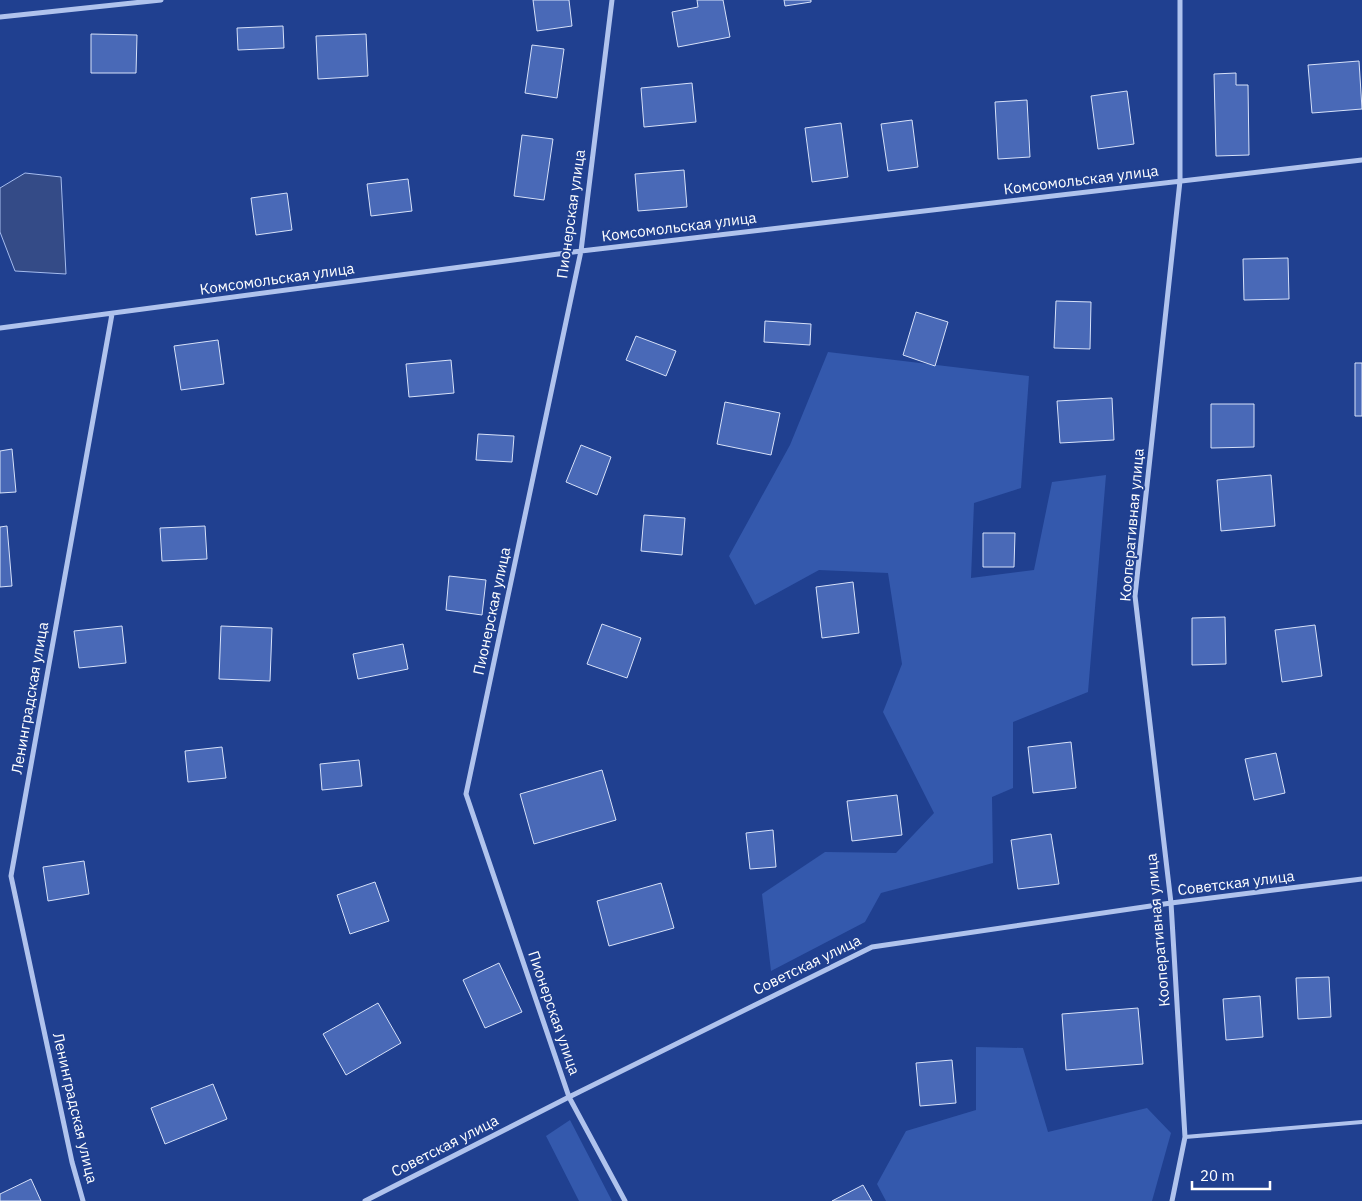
<svg xmlns="http://www.w3.org/2000/svg" width="1362" height="1201" font-family="'IBM Plex Sans',sans-serif">
  <style>
    .green { fill: #3459ad }
    .water { fill: #344b87; stroke: #a4bbee }
    .building { fill: #4969b7; stroke: #d6e1f9 }
    .lines { fill: none; stroke-linecap: round; stroke-linejoin: round }
    .service { stroke: #b0c3ed; stroke-width: 4 }
    .minor { stroke: #b0c3ed; stroke-width: 5 }
    .labels { text-anchor: middle; stroke-width: 4; stroke-linejoin: round; paint-order: stroke }
    .street-label { font-size: 15px; fill: #fff; stroke: #204090 }
  </style>
  <rect width="100%" height="100%" fill="#204090"/>
  <!-- green -->
  <path class="green" d="M828 352 1029 376 1021 488 974 503 971 578 1034 570 1052 482 1106 475 1088 692 1013 722V788L992 797 993 863 881 893 865 922 771 971 762 894 825 852 896 853 934 813 883 712 902 664 888 573 819 570 755 605 729 556 790 445Z
    M976 1047 1023 1048 1048 1132 1147 1108 1171 1133 1152 1201H886L877 1184 906 1131 976 1110Z
    M570 1120 612 1201H579L546 1136Z"/>
  <!-- water -->
  <path class="water" d="M25 173 61 177 66 274 15 271 0 232V188Z"/>
  <!-- building -->
  <path class="building" d="M533 0H569L572 26 537 31Z
    M697 0H723L730 37 678 47 672 12 698 7Z
    M784 0H811V2L785 6Z
    M283 26 284 48 238 50 237 28Z
    M91 34 137 35 136 73H91Z
    M366 34 368 76 318 79 316 36Z
    M532 45 564 49 557 98 525 93Z
    M1359 61 1362 109 1312 113 1308 65Z
    M1236 73V85H1248L1249 155 1216 156 1214 74Z
    M692 83 696 122 644 127 641 88Z
    M1127 91 1134 144 1098 149 1091 96Z
    M1027 100 1030 157 998 159 995 102Z
    M912 120 918 167 888 171 881 124Z
    M841 123 848 177 812 182 805 128Z
    M522 135 553 139 544 200 514 196Z
    M684 170 687 207 638 211 635 174Z
    M408 179 412 211 371 216 367 184Z
    M287 193 292 230 256 235 251 198Z
    M1288 258 1289 299 1244 300 1243 259Z
    M1056 301 1091 302 1090 349 1054 348Z
    M916 312 948 322 935 366 903 355Z
    M765 321 811 324 810 345 764 342Z
    M636 336 676 351 666 376 626 360Z
    M218 340 224 384 181 390 174 346Z
    M451 360 454 393 409 397 406 364Z
    M1355 363H1362V416H1355Z
    M1112 398 1114 440 1060 443 1057 401Z
    M725 402 780 413 771 455 717 444Z
    M1211 404H1254V447L1211 448Z
    M478 434 514 436 512 462 476 460Z
    M581 445 611 457 597 495 566 482Z
    M12 449 16 492 0 493V451Z
    M1271 475 1275 526 1221 531 1217 480Z
    M644 515 685 518 682 555 641 551Z
    M7 526 12 586 0 587V527Z
    M205 526 207 559 162 561 160 528Z
    M983 533H1015L1014 567H983Z
    M449 576 486 580 482 615 446 610Z
    M853 582 859 633 822 638 816 587Z
    M1225 617 1226 664 1192 665V618Z
    M602 624 641 638 627 678 587 664Z
    M1315 625 1322 676 1282 682 1275 630Z
    M122 626 126 663 79 668 74 631Z
    M221 626 272 628 270 681 219 679Z
    M403 644 408 669 358 679 353 654Z
    M1071 742 1076 788 1033 793 1028 747Z
    M222 747 226 778 188 782 185 751Z
    M1276 753 1285 793 1254 800 1245 759Z
    M359 760 362 786 322 790 320 764Z
    M602 770 616 820 534 844 520 794Z
    M897 795 902 835 852 841 847 801Z
    M773 830 776 867 750 869 746 833Z
    M1051 834 1059 884 1018 889 1011 840Z
    M84 861 89 894 48 901 43 867Z
    M375 882 389 921 350 934 337 895Z
    M661 883 674 928 609 946 597 901Z
    M499 963 522 1012 485 1028 463 980Z
    M1329 977 1331 1017 1298 1019 1296 978Z
    M1260 996 1263 1037 1226 1040 1223 999Z
    M378 1003 401 1043 346 1075 323 1034Z
    M1138 1008 1143 1064 1066 1070 1062 1014Z
    M952 1060 956 1103 920 1106 916 1063Z
    M213 1084 227 1119 165 1144 151 1108Z
    M31 1179 41 1201H0V1194Z
    M863 1185 872 1201H832Z"/>
  <g class="lines">
    <!-- service -->
    <path class="service" d="M1185 1137 1362 1122"/>
    <!-- minor -->
    <path class="minor" d="M612 0 581 251 466 794 569 1097 625 1201
      M0 17 161 0
      M0 328 581 251 1362 160
      M83 1201 72 1162 11 876 112 314
      M365 1201 569 1097 872 947 1171 903 1362 879
      M1172 1201 1185 1137 1171 903 1135 596 1180 181V0"/>
  </g>
  <g class="labels">
    <!-- street labels -->
    <g class="street-label">
      <text transform="translate(1081 180) rotate(-7)" y="5">Комсомольская улица</text>
      <text transform="translate(571 214) rotate(-82)" y="5">Пионерская улица</text>
      <text transform="translate(679 227) rotate(-7)" y="5">Комсомольская улица</text>
      <text transform="translate(277 279) rotate(-8)" y="5">Комсомольская улица</text>
      <text transform="translate(1132 525) rotate(-85)" y="5">Кооперативная улица</text>
      <text transform="translate(492 611) rotate(-78)" y="5">Пионерская улица</text>
      <text transform="translate(30 698) rotate(-80)" y="5">Ленинградская улица</text>
      <text transform="translate(1236 883) rotate(-7)" y="5">Советская улица</text>
      <text transform="translate(1158 930) rotate(-95)" y="5">Кооперативная улица</text>
      <text transform="translate(807 965) rotate(-26)" y="5">Советская улица</text>
      <text transform="translate(554 1013) rotate(71)" y="5">Пионерская улица</text>
      <text transform="translate(75 1108) rotate(77)" y="5">Ленинградская улица</text>
      <text transform="translate(445 1146) rotate(-27)" y="5">Советская улица</text>
    </g>
  </g>
  <!-- scale -->
  <path d="M1192 1181v8h78v-8" fill="none" stroke="#ffffff" stroke-width="2.5"/>
  <text x="1200" y="1181" font-size="15" fill="#ffffff" stroke="#204090" stroke-width="4" paint-order="stroke">20 m</text>
</svg>
